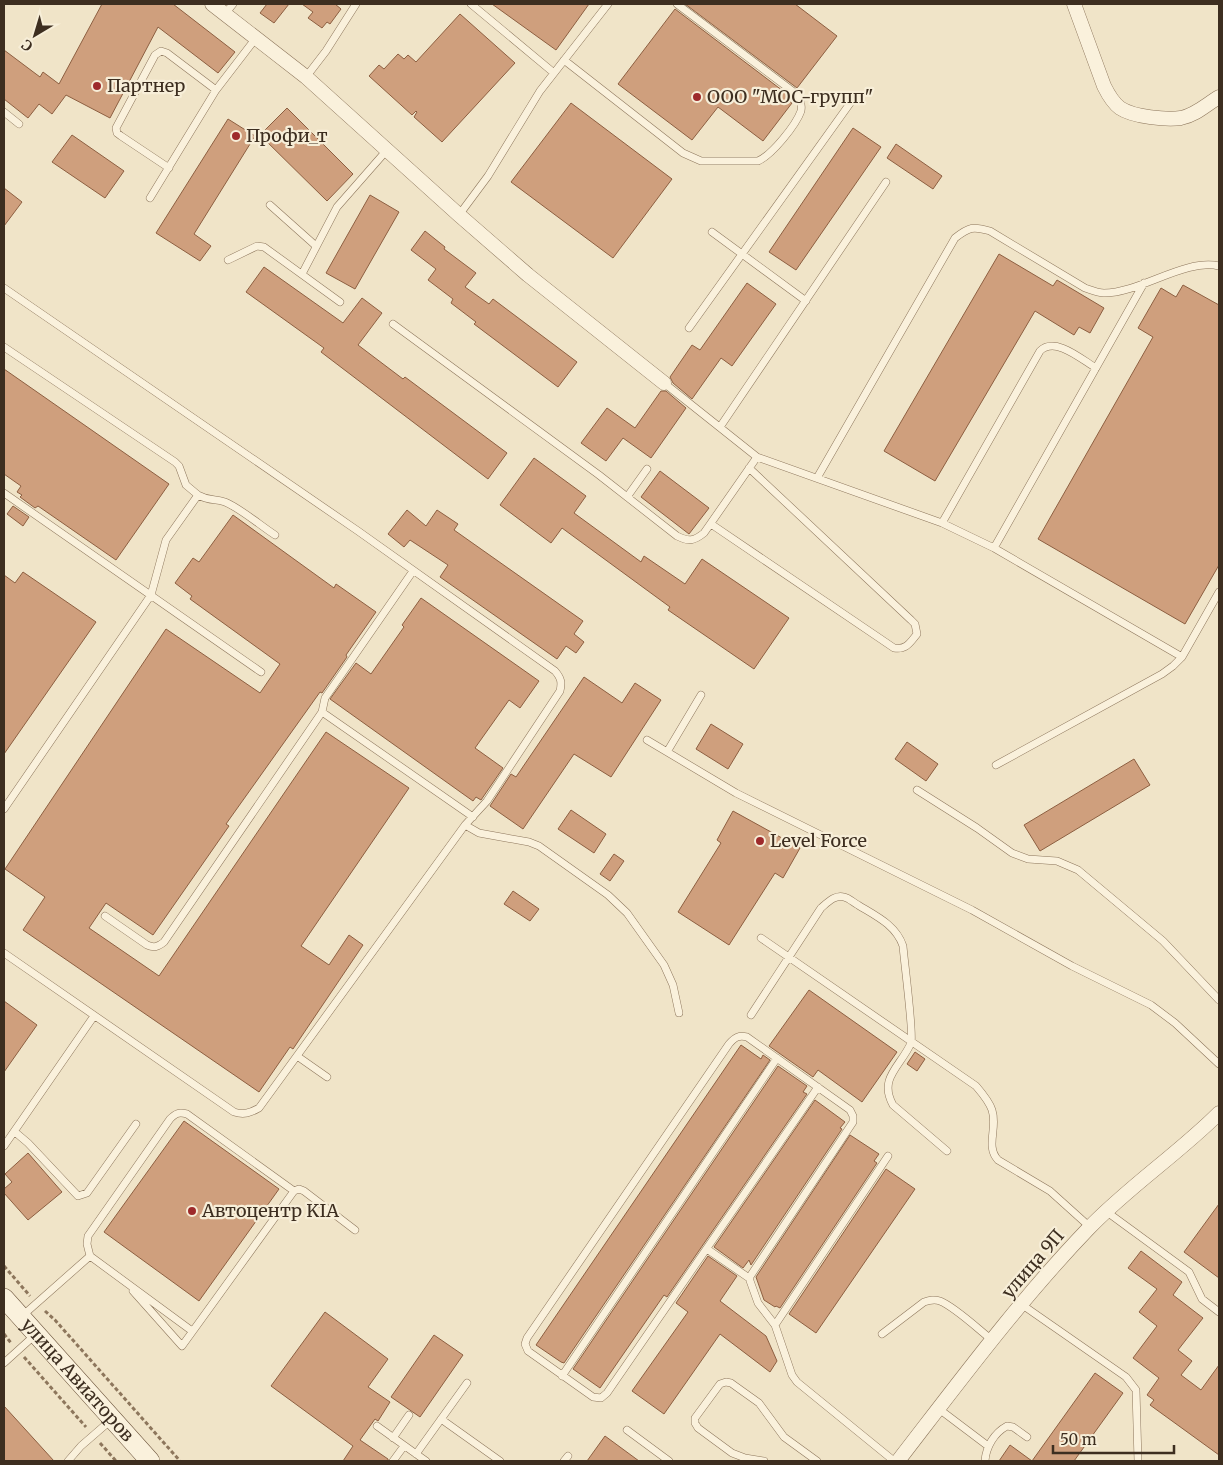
<svg xmlns="http://www.w3.org/2000/svg" width="1223" height="1465" font-family="Merriweather,serif">
  <style>
    .building { fill: #cf9f7d; stroke: #8d5f41 }
    .lines { fill: none; stroke-linecap: round; stroke-linejoin: round }
    .service-casing { stroke: #8d765c; stroke-width: 8 }
    .minor-casing { stroke: #8d765c; stroke-width: 15 }
    .secondary-casing { stroke: #6f573f; stroke-width: 20 }
    .path { stroke: #8d765c; stroke-width: 3; stroke-dasharray: 4 2.5; stroke-linecap: butt }
    .service { stroke: #faf1dc; stroke-width: 7 }
    .minor { stroke: #faf1dc; stroke-width: 14 }
    .secondary { stroke: #faf1dc; stroke-width: 19 }
    .poi-dot { fill: #9e2a2b; stroke: #f7eed8; stroke-width: 2 }
    .labels { text-anchor: middle; stroke-width: 4.5; stroke-linejoin: round; paint-order: stroke }
    .poi-label { font-size: 18px; fill: #3d2e20; stroke: #f7eed8; text-anchor: start }
    .street-label { font-size: 18px; fill: #3d2e20; stroke: #f7eed8 }
  </style>
  <rect width="100%" height="100%" fill="#f0e4c8"/>
  <!-- building -->
  <path class="building" d="M102 4H173L235 52 218 73 158 27 110 118 66 95 52 114 39 104 28 118 4 99V50L40 77 43 72 59 84Z
    M267 4H289L274 23 260 13Z
    M302 4H335L341 9 330 24 327 22 322 28 308 18 313 12Z
    M492 4H589L556 50Z
    M685 4H795L837 36 797 88Z
    M675 9 791 97 788 100 792 103 763 141 718 107 692 140 618 84Z
    M460 14 515 63 442 142 414 117 417 112 416 111 412 115 369 76 379 65 384 69 398 54 404 59 408 55 416 62Z
    M571 103 672 179 613 258 511 182Z
    M287 108 353 174 327 201 260 135Z
    M228 119 255 136 194 234 211 246 200 261 156 233Z
    M853 128 881 147 796 270 769 252Z
    M72 135 124 171 105 198 52 162Z
    M896 144 942 176 933 189 887 158Z
    M4 188 22 202 4 226Z
    M370 195 399 212 355 289 326 273Z
    M425 231 445 247 444 249 476 273 465 287 489 304 493 299 577 362 558 387 474 324 476 322 451 303 453 299 428 280 436 269 411 250Z
    M999 254 1053 286 1057 280 1104 308 1090 333 1079 327 1074 335 1035 311 935 481 884 451Z
    M264 267 343 323 362 298 382 313 358 345 403 379 405 377 507 453 488 479 321 352 324 348 246 292Z
    M747 283 776 304 732 366 721 358 692 399 673 383 670 377 692 345 700 350Z
    M1183 285 1219 305V565L1185 624 1038 539 1153 337 1138 328 1161 288 1176 297Z
    M4 369 169 484 116 560 38 506 35 508 20 497 22 495 17 492 21 486 4 474Z
    M661 391H666L686 408 651 458 623 438 606 461 581 443 607 408 635 428Z
    M534 458 586 496 574 513 641 562 644 556 685 584 702 559 789 618 754 669 668 610 670 607 562 528 551 543 500 505Z
    M660 471 709 508 689 534 641 497Z
    M13 506 29 517 23 526 7 514Z
    M407 510 426 526 437 510 458 524 454 530 583 621 574 634 584 642 576 653 566 646 557 659 440 577 448 565 410 540 404 547 388 534Z
    M233 515 334 588 336 584 376 612 346 655 347 657 322 693 320 692 226 824 229 826 153 935 106 903 89 928 159 976 326 732 409 788 301 946 329 965 349 935 363 945 293 1049 290 1047 259 1092 23 930 45 897 5 869 166 629 260 693 280 664 190 599 192 596 175 583 193 558 199 562Z
    M23 572 96 622 4 754V575L15 583Z
    M421 598 539 681 520 708 509 700 475 748 503 768 481 800 476 797 473 801 330 699 356 663 371 674 404 627 402 625Z
    M584 677 622 703 635 683 661 700 611 777 574 754 523 829 490 806 511 774 516 777Z
    M711 724 743 744 728 769 696 749Z
    M907 742 938 764 926 781 895 759Z
    M1134 759 1150 785 1040 851 1024 825Z
    M571 810 606 834 594 853 558 829Z
    M733 811 800 848 783 878 775 873 729 945 678 912 721 843 717 840Z
    M614 854 624 861 610 881 600 874Z
    M513 891 539 909 530 921 504 904Z
    M809 990 897 1052 862 1102 818 1070 813 1077 769 1046Z
    M4 1001 37 1025 4 1072Z
    M741 1045 761 1059 763 1055 770 1060 564 1363 561 1362 536 1345Z
    M915 1052 925 1059 917 1071 907 1064Z
    M778 1066 807 1086 803 1092 807 1094 667 1297 664 1295 600 1388 573 1369Z
    M815 1100 845 1122 840 1128 842 1129 751 1265 749 1260 743 1268 714 1247Z
    M184 1121 279 1189 199 1301 104 1232Z
    M850 1135 879 1154 874 1161 877 1163 780 1308 776 1306 775 1307 764 1300 756 1277Z
    M28 1153 62 1192 28 1220 4 1193V1189L12 1182 5 1174Z
    M886 1169 915 1189 816 1333 789 1314Z
    M1219 1204V1278L1184 1252Z
    M1141 1251 1182 1282 1173 1295 1203 1318 1178 1350 1192 1361 1181 1375 1201 1390 1219 1365V1455L1150 1405 1154 1400 1147 1395 1159 1378 1133 1358 1157 1326 1139 1312 1157 1289 1128 1268Z
    M708 1256 737 1276 720 1301 766 1336 777 1361 770 1372 720 1334 664 1414 632 1391 688 1312 676 1303Z
    M325 1312 388 1359 368 1387 390 1402 378 1421 375 1419 360 1440 388 1459V1461H343L353 1446 271 1386Z
    M434 1335 463 1355 420 1417 391 1397Z
    M1095 1373 1123 1393 1074 1461H999L1010 1445 1032 1461Z
    M4 1406 54 1461H4Z
    M605 1436 639 1461H587Z"/>
  <g class="lines">
    <!-- service casing -->
    <g class="service-casing">
      <path id="service" d="M471 4 554 73
        M225 14 233 4
        M564 60 683 153 701 161H758C772 155 796 125 801 111 802 105 801 101 799 96L677 4
        M306 77 326 51 356 4
        M4 112 19 124
        M169 168 121 136 117 133 116 128 155 55 161 51 167 53 216 90
        M150 198 216 90 256 38
        M270 205 316 246
        M459 215 488 176 540 91 608 4
        M712 232 806 301
        M228 260 257 246 264 247 340 302
        M302 274 337 207 387 150
        M4 288 358 531 555 671C561 678 562 682 560 691L487 801 465 825 259 1108C250 1113 244 1115 234 1112L4 953
        M393 324 599 475 677 536C689 542 694 541 704 533L757 457 664 383
        M689 328 851 102
        M4 347 175 462 179 466 186 485 198 495
        M720 427 886 182
        M757 457 942 523 994 548 1182 657 1219 592
        M817 478 955 238C969 227 973 226 990 231L1085 288C1091 290 1098 293 1104 293 1140 293 1185 258 1219 266
        M4 493 261 672
        M627 497 647 469
        M942 523 1040 351C1055 336 1081 359 1096 368
        M711 524 894 648C906 650 910 643 917 634L915 624 911 620 749 468
        M994 548 1144 283
        M322 712 325 698 413 571
        M647 740 736 793 972 910 1072 966 1151 1005 1175 1023 1219 1064
        M667 752 701 695
        M996 765 1162 674 1173 666 1182 657
        M917 790 977 828 1012 853 1028 859 1057 861 1078 870 1163 941 1219 1000
        M4 809 151 595 166 540 198 495C211 502 214 498 225 502 240 508 261 526 275 535
        M465 825 479 833 529 842 539 846 608 895 627 913 664 965 673 985 679 1013
        M105 916 147 945C154 948 158 947 164 942L322 712 473 817
        M761 938 976 1086C982 1093 989 1101 992 1110 998 1128 985 1146 998 1160L1050 1191 1090 1227
        M751 1015 821 908C827 903 835 894 844 897 849 898 854 903 858 905 876 916 896 925 903 946 904 960 914 1035 911 1043 901 1066 878 1078 893 1105L947 1151
        M297 1056 327 1077
        M15 1132 28 1143 78 1196 87 1193 136 1124
        M4 1146 94 1016
        M888 1156 775 1325 792 1375 797 1382 894 1461
        M1107 1212 1189 1272 1202 1299 1219 1312
        M707 1249 749 1278 758 1303 775 1325
        M749 1278 853 1122V1116L850 1110 747 1037C739 1035 735 1037 729 1044L527 1338 525 1344 528 1351 593 1397 601 1398 607 1393 818 1087
        M133 1291 182 1346 294 1191
        M1021 1304 1126 1377 1136 1390 1138 1461
        M21 1317 90 1256
        M192 1331 90 1256 87 1244 88 1236 170 1119C176 1113 179 1112 187 1114L294 1191 299 1189 304 1191 355 1230
        M882 1334 924 1302C930 1300 934 1299 940 1301 955 1307 978 1329 992 1340
        M4 1363 35 1335
        M562 1376 777 1058
        M939 1409 988 1446
        M441 1419 500 1461
        M377 1426 426 1461
        M627 1430 669 1461
        M393 1438 409 1415
        M416 1454 467 1383
        M68 1461 81 1446 111 1420
        M393 1461 404 1446
        M564 1461 568 1456
        M764 1461 745 1458 732 1453 698 1428 695 1423V1418L720 1384 726 1382 731 1383 759 1403 784 1437 817 1461
        M985 1461C986 1447 994 1433 1007 1426L1013 1427 1027 1437"/>
    </g>
    <!-- minor casing -->
    <g class="minor-casing">
      <path id="minor" d="M212 4 306 77 459 215 528 275 664 383
        M1074 4 1104 86C1108 94 1113 103 1120 108 1133 117 1167 120 1181 118 1196 115 1207 104 1219 97
        M898 1461C959 1382 1019 1301 1088 1229 1128 1187 1178 1154 1219 1113"/>
    </g>
    <!-- secondary casing -->
    <g class="secondary-casing">
      <g id="secondary">
        <path id="s1" d="M4 1298 150 1461"/>
      </g>
    </g>
    <!-- path -->
    <path class="path" d="M4 1266 30 1296
      M45 1311 55 1320 180 1461
      M4 1334 11 1343
      M24 1357 86 1427
      M100 1443 116 1461"/>
    <!-- service -->
    <use href="#service" class="service"/>
    <!-- minor -->
    <use href="#minor" class="minor"/>
    <!-- secondary -->
    <use href="#secondary" class="secondary"/>
  </g>
  <!-- markers -->
  <g class="poi-dot">
    <circle cx="97" cy="86" r="5"/>
    <circle cx="697" cy="97" r="5"/>
    <circle cx="236" cy="136" r="5"/>
    <circle cx="760" cy="841" r="5"/>
    <circle cx="192" cy="1211" r="5"/>
  </g>
  <g class="labels">
    <!-- poi labels -->
    <g class="poi-label">
      <text x="107" y="92">Партнер</text>
      <text x="707" y="103">ООО "МОС-групп"</text>
      <text x="246" y="142">Профи_т</text>
      <text x="770" y="847">Level Force</text>
      <text x="202" y="1217">Автоцентр KIA</text>
    </g>
    <!-- street labels -->
    <g class="street-label">
      <text transform="translate(1033 1264) rotate(-49)" y="6">улица 9П</text>
      <text dy="6" stroke="none"><textPath href="#s1" startOffset="110">улица Авиаторов</textPath></text>
    </g>
  </g>
  <!-- border -->
  <rect width="1223" height="1465" fill="none" stroke="#3d2e20" stroke-width="10"/>
  <!-- north arrow -->
  <g transform="translate(35 35) rotate(218)" stroke="#f7eed8" stroke-width="4" paint-order="stroke">
  <path d="M0-4L9 19L0 12L-9 19Z" fill="#3d2e20"/>
  <text y="-8" font-size="14" font-weight="bold" text-anchor="middle" fill="#3d2e20">С</text>
  </g>
  <!-- scale -->
  <path d="M1053 1445v8h121v-8" fill="none" stroke="#3d2e20" stroke-width="2.5"/>
  <text x="1060" y="1445" font-size="15" fill="#3d2e20" stroke="#f7eed8" stroke-width="4" paint-order="stroke">50 m</text>
</svg>
